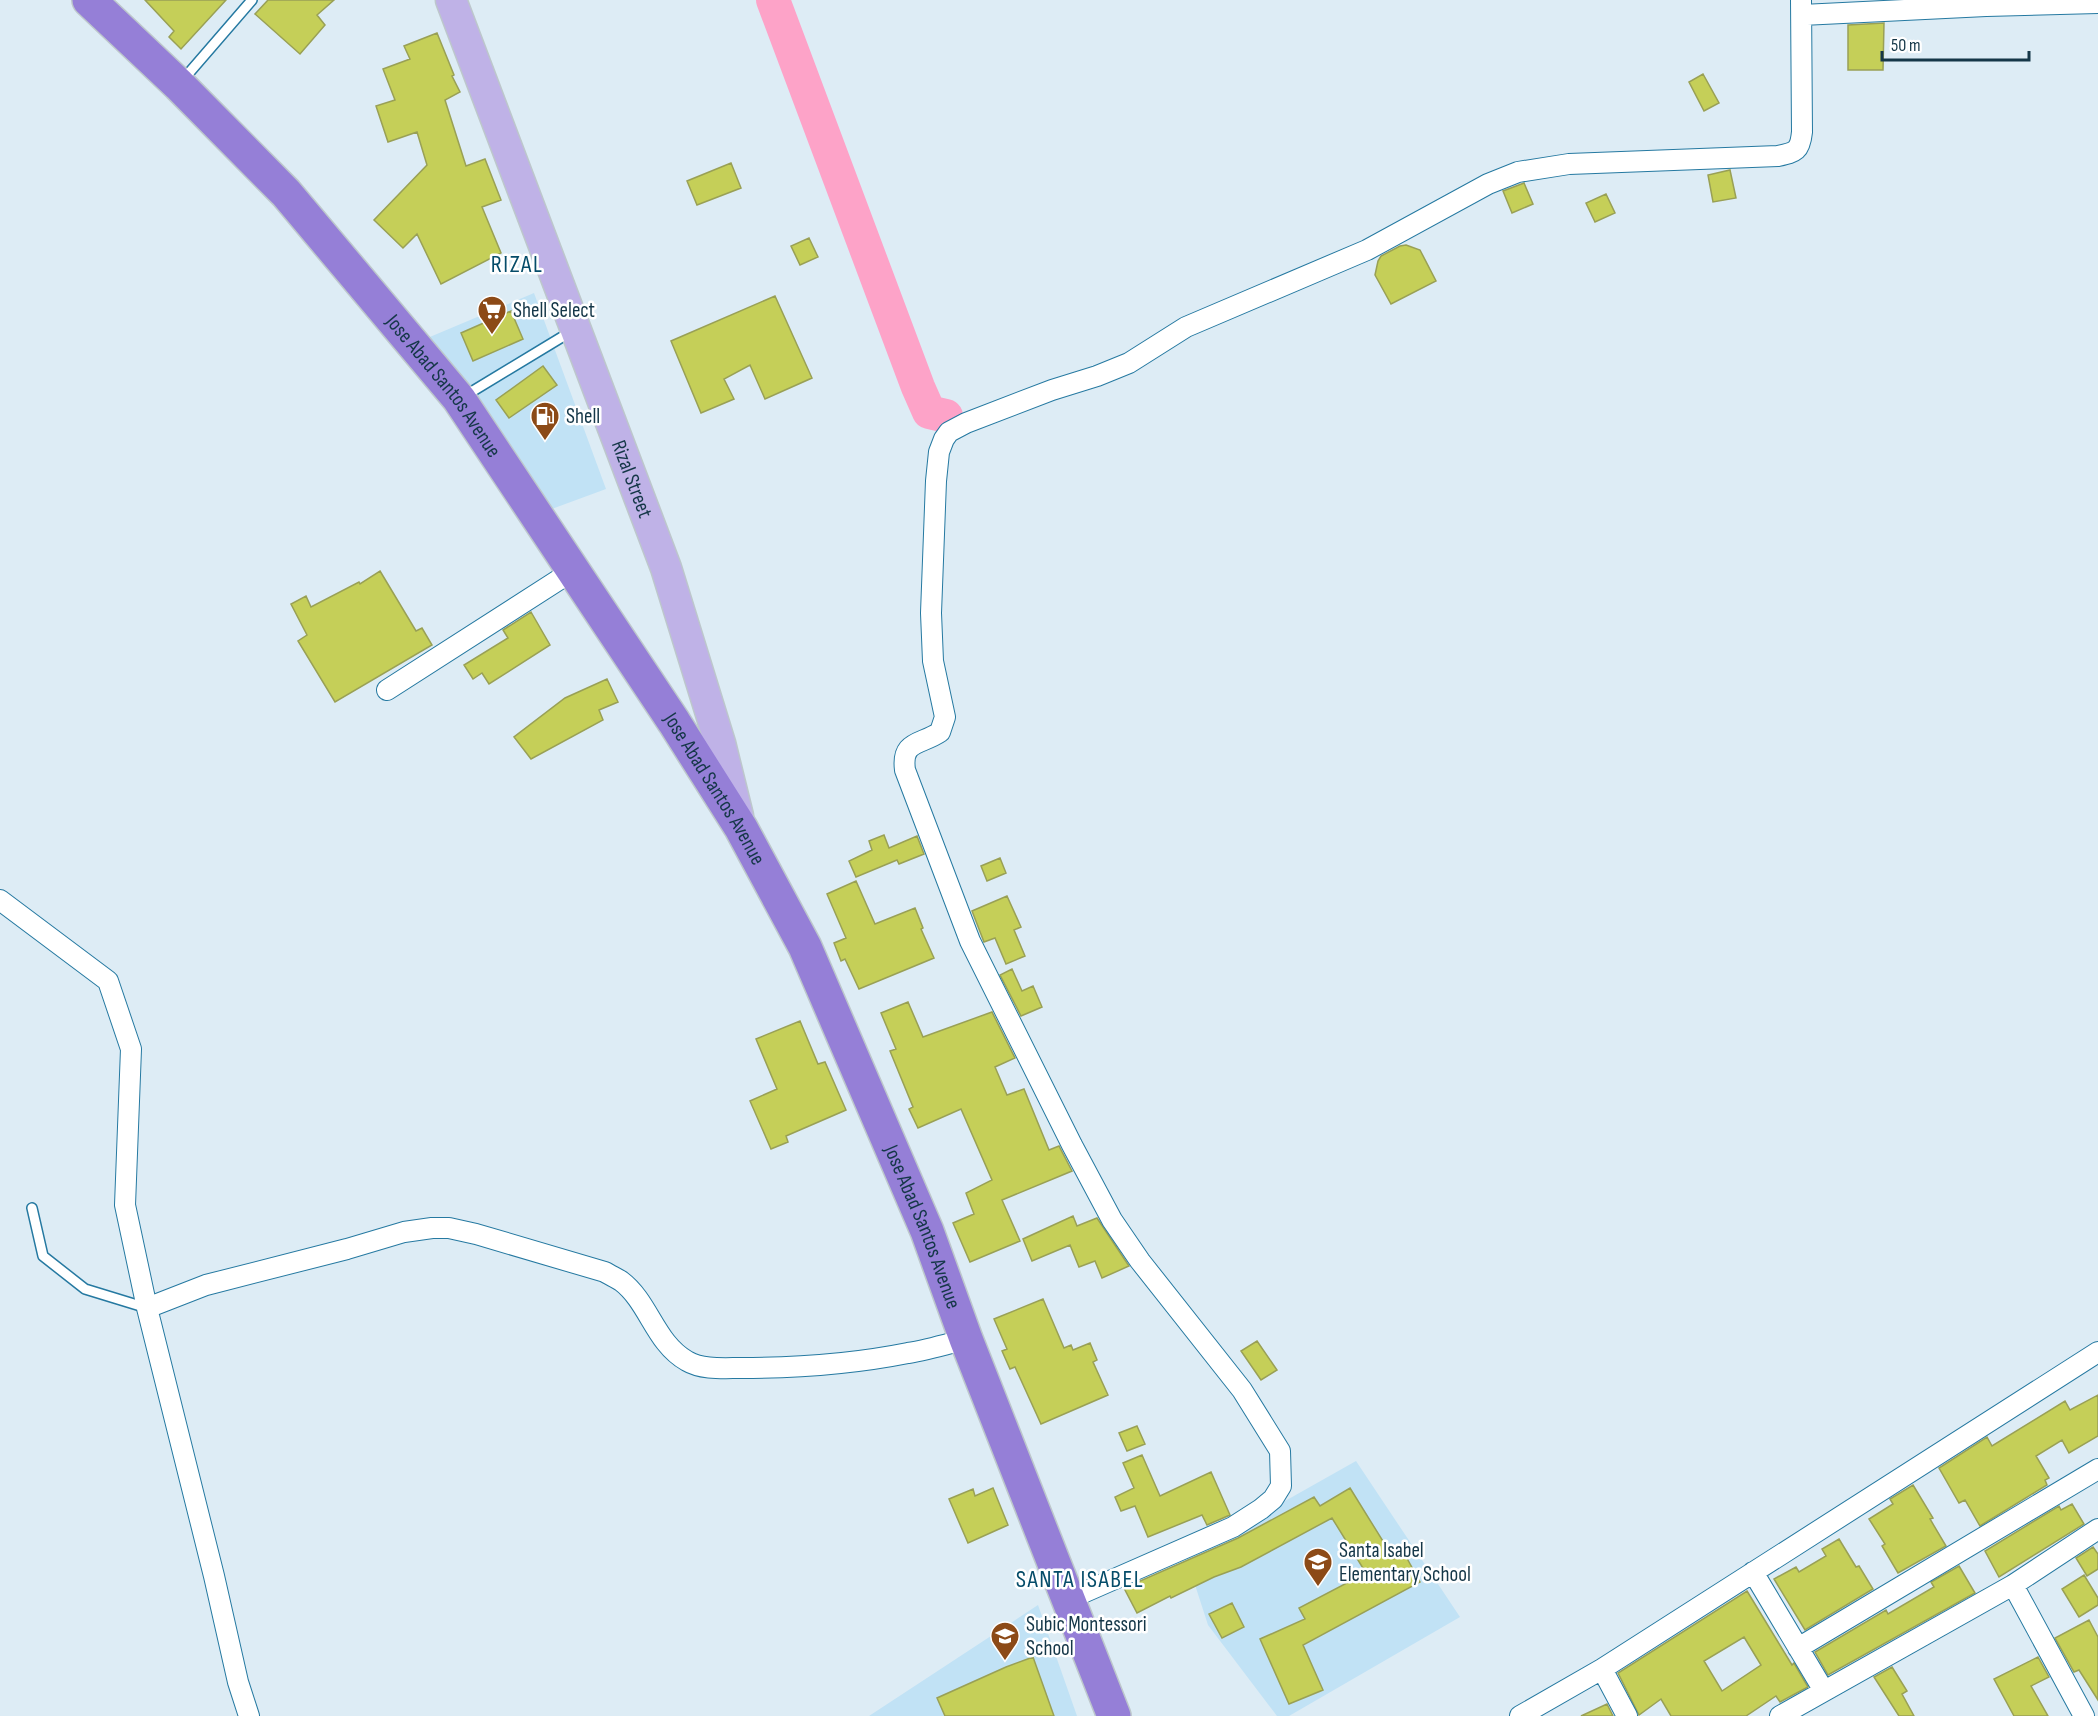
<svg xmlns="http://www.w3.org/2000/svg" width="2098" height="1716" font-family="'Sofia Sans Condensed',sans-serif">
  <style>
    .built { fill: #c1e2f5 }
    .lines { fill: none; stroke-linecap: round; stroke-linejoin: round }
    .river { stroke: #fda3c8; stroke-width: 34 }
    .building { fill: #c5cf58; stroke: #99a055; stroke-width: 1.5; fill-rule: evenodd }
    .lane-casing { stroke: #2579a1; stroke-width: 12 }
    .street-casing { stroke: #2579a1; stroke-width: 22 }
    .primary-casing { stroke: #bdc7cc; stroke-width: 33 }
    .highway-casing { stroke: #bdc7cc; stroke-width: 36 }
    .lane { stroke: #fff; stroke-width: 9 }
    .street { stroke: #fff; stroke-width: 20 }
    .primary { stroke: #bfb2e7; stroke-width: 30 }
    .highway { stroke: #957fd7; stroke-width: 33 }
    .labels { text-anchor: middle; stroke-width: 5; stroke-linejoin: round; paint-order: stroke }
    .poi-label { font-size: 21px; fill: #153748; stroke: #fff; text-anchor: start }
    .street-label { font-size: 21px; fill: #153748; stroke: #fff }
    .quarter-label { font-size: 24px; letter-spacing: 1.5px; fill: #054c69; stroke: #fff }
  </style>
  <rect width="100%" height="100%" fill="#ddecf5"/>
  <!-- built -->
  <path class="built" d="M534 293 606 489 549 510 425 339Z
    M1356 1461 1460 1617 1289 1716H1277L1208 1625 1186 1557Z
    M1038 1605 1077 1716H869Z"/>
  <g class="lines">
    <!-- river -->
    <path class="river" d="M773 0 918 387 929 412 946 416"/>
  </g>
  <!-- building -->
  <path class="building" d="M145 0H226L181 49 169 37 174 31Z
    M268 0H334L317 15 325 25 300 54 255 14Z
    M1884 23 1883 70H1848V25Z
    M437 33 454 75 452 76 460 92 445 100 466 166 485 159 501 200 482 207 501 253 441 284 417 234 403 248 374 220 427 165 417 132 388 142 376 106 395 100 383 69 410 59 404 46Z
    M1703 74 1719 103 1704 111 1689 82Z
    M731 163 741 188 697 205 687 181Z
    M1730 170 1736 198 1713 202 1708 175Z
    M1524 183 1533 204 1512 213 1503 191Z
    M1606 194 1615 213 1595 222 1586 203Z
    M809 238 818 257 800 265 791 246Z
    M1406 245 1420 250 1436 281 1391 304 1375 275 1378 261 1381 256 1400 246Z
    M775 296 812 378 765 399 750 365 724 379 734 399 701 413 671 341Z
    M511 311 523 339 473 361 461 333Z
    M543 366 557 385 509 418 496 400Z
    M380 571 416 631 422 628 432 645 335 702 298 641 307 635 291 604 306 596 311 607 359 582 360 584Z
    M531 612 550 645 489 684 482 673 473 679 464 665 508 638 503 630Z
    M607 679 618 702 599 710 603 720 531 759 514 737 565 698Z
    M884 835 889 848 917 836 924 854 899 864 897 860 856 877 849 861 872 850 869 841Z
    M1000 858 1006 873 987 881 981 866Z
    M856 881 875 924 915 908 923 928 921 929 934 958 859 989 845 959 841 961 834 943 846 938 827 894Z
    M1007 896 1021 927 1014 930 1025 956 1006 964 995 938 984 942 972 911Z
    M1012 969 1022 991 1033 986 1042 1007 1021 1016 1000 975Z
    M908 1002 923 1037 992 1012 1015 1058 995 1067 1007 1095 1024 1089 1049 1150 1059 1146 1072 1171 1002 1200 1020 1241 970 1262 953 1223 974 1214 966 1193 992 1180 961 1109 918 1128 909 1109 913 1107 890 1051 896 1049 881 1013Z
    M800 1021 818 1064 825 1062 846 1110 786 1136 788 1142 771 1149 750 1101 777 1089 756 1039Z
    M1073 1216 1077 1226 1097 1218 1129 1266 1102 1278 1095 1261 1079 1267 1070 1245 1032 1261 1023 1239Z
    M1043 1299 1064 1348 1071 1345 1073 1350 1090 1343 1097 1360 1093 1362 1108 1395 1041 1424 1015 1367 1010 1369 1002 1351 1007 1349 994 1319Z
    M1257 1341 1277 1370 1261 1380 1241 1351Z
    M2098 1395V1436L2069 1453 2062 1440 2036 1456 2049 1478 2045 1480 2047 1485 1980 1526 1965 1500 1959 1503 1939 1468 1987 1437 1992 1446 2065 1401 2070 1410Z
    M1137 1426 1145 1444 1127 1451 1119 1433Z
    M1142 1455 1160 1496 1211 1472 1230 1515 1207 1525 1202 1515 1148 1537 1135 1506 1121 1511 1115 1497 1134 1488 1123 1463Z
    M1913 1485 1933 1518 1930 1519 1946 1546 1898 1573 1882 1546 1885 1544 1869 1519 1893 1504 1890 1499Z
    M993 1488 1008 1525 968 1543 949 1499 973 1489 975 1496Z
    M1350 1488 1394 1559 1404 1553 1420 1582 1303 1645 1323 1690 1289 1704 1260 1639 1305 1619 1299 1608 1366 1573 1332 1518 1241 1567 1214 1577 1171 1598 1170 1596 1137 1613 1124 1588 1238 1538 1314 1497 1320 1506Z
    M2072 1504 2084 1524 1999 1577 1985 1551 2059 1506 2061 1510Z
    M1839 1539 1856 1567 1859 1566 1873 1589 1805 1630 1774 1579 1796 1567 1799 1572 1826 1556 1822 1549Z
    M2093 1547 2098 1554V1569L2087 1576 2076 1558Z
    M1959 1566 1975 1593 1828 1675 1815 1652 1886 1610 1888 1614 1934 1587 1931 1582Z
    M2084 1575 2098 1598V1605L2079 1617 2062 1589Z
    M1747 1591 1792 1665 1794 1663 1808 1687 1780 1702 1776 1696 1746 1716H1671L1661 1699 1639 1715 1618 1673ZM1744 1637 1761 1665 1722 1691 1704 1661Z
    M1232 1603 1244 1627 1222 1638 1209 1614Z
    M2089 1620 2098 1637V1700L2079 1670 2074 1672 2055 1638Z
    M1033 1657 1054 1716H945L937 1698 1006 1667Z
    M2038 1657 2049 1677 2031 1686 2048 1716H2014L1994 1679Z
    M1892 1667 1907 1691 1902 1694 1914 1716H1899L1874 1677Z
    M1607 1704 1613 1716H1581Z"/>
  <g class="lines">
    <!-- lane casing -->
    <g class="lane-casing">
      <path id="lane" d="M182 81 252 0
        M463 397 572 331
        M32 1208 43 1256 85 1289 147 1308"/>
    </g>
    <!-- street casing -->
    <g class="street-casing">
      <path id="street" d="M1802 15 1986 6 2098 3
        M387 690 574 570
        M0 900 108 981 131 1049 125 1205 147 1308
        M1753 1572 1824 1691
        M2013 1585 2084 1716
        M1069 1599 1233 1527 1261 1509 1273 1499 1281 1486 1280 1451 1242 1390 1140 1261 1112 1220 1072 1145 970 941 905 770C901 740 921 745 940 732L945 717 933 661 931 613 936 481 939 452 944 439 949 432 966 423 1052 390 1097 376 1129 363 1186 327 1367 250 1488 184 1518 172 1569 164 1778 156C1796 152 1800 151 1802 132L1801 0
        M1798 1648 2098 1469
        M1602 1669 1627 1716
        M249 1716 238 1682 214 1576 147 1308 206 1285 347 1249 404 1232 432 1228H449L476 1234 605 1272C610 1275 616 1278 621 1281 649 1302 655 1343 687 1361 702 1370 724 1368 741 1368 796 1368 853 1364 908 1353 928 1350 947 1344 966 1339
        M1520 1716 1602 1669 2098 1352
        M1780 1716 2013 1585 2098 1529"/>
    </g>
    <!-- primary casing -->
    <g class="primary-casing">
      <g id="primary">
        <path id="s1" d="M451 0 666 568 720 743 738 816"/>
      </g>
    </g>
    <!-- highway casing -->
    <g class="highway-casing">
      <g id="highway">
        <path id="s2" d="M89 0 179 85 286 193 459 399 674 722 741 828 805 947 927 1231 966 1339 1114 1716"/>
      </g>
    </g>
    <!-- lane -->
    <use href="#lane" class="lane"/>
    <!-- street -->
    <use href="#street" class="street"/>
    <!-- primary -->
    <use href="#primary" class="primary"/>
    <!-- highway -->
    <use href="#highway" class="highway"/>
  </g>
  <!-- icons -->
  <defs>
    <g id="supermarket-pin" transform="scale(1.5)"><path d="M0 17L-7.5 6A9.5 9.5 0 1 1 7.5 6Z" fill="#8c4a17" stroke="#fff"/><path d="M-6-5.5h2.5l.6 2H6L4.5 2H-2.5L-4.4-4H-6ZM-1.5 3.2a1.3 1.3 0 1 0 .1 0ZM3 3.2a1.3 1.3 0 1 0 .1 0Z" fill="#fff"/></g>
    <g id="fuel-pin" transform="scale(1.5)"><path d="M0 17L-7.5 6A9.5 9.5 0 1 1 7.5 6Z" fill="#8c4a17" stroke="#fff"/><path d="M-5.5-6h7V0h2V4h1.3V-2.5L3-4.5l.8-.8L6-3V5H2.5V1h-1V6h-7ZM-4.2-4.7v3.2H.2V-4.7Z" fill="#fff"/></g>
    <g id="school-pin" transform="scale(1.5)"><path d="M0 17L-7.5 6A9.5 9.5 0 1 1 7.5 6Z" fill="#8c4a17" stroke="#fff"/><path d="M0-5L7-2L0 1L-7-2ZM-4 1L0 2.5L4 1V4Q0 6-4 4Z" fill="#fff"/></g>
  </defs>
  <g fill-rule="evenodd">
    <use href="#supermarket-pin" x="492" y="310"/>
    <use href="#fuel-pin" x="545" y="416"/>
    <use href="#school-pin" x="1318" y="1562"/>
    <use href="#school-pin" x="1005" y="1636"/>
  </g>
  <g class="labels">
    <!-- poi labels -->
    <g class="poi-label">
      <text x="513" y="317">Shell Select</text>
      <text x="566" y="423">Shell</text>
      <text x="1339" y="1557">Santa Isabel<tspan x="1339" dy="24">Elementary School</tspan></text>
      <text x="1026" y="1631">Subic Montessori<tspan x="1026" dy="24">School</tspan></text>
    </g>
    <!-- street labels -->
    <g class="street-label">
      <text dy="7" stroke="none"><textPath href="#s2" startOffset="525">Jose Abad Santos Avenue</textPath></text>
      <text dy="7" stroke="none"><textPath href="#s1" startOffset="512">Rizal Street</textPath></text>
      <text dy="7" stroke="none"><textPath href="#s2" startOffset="1011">Jose Abad Santos Avenue</textPath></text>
      <text dy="7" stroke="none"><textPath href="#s2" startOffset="1497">Jose Abad Santos Avenue</textPath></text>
    </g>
    <!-- quarter labels -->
    <g class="quarter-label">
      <text x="517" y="272">RIZAL</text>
      <text x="1080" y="1587">SANTA ISABEL</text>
    </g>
  </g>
  <!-- scale -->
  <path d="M1882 51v9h147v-9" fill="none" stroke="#153748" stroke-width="3"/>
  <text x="1891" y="51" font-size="18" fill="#153748" stroke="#ffffff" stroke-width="4.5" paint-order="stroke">50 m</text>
</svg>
